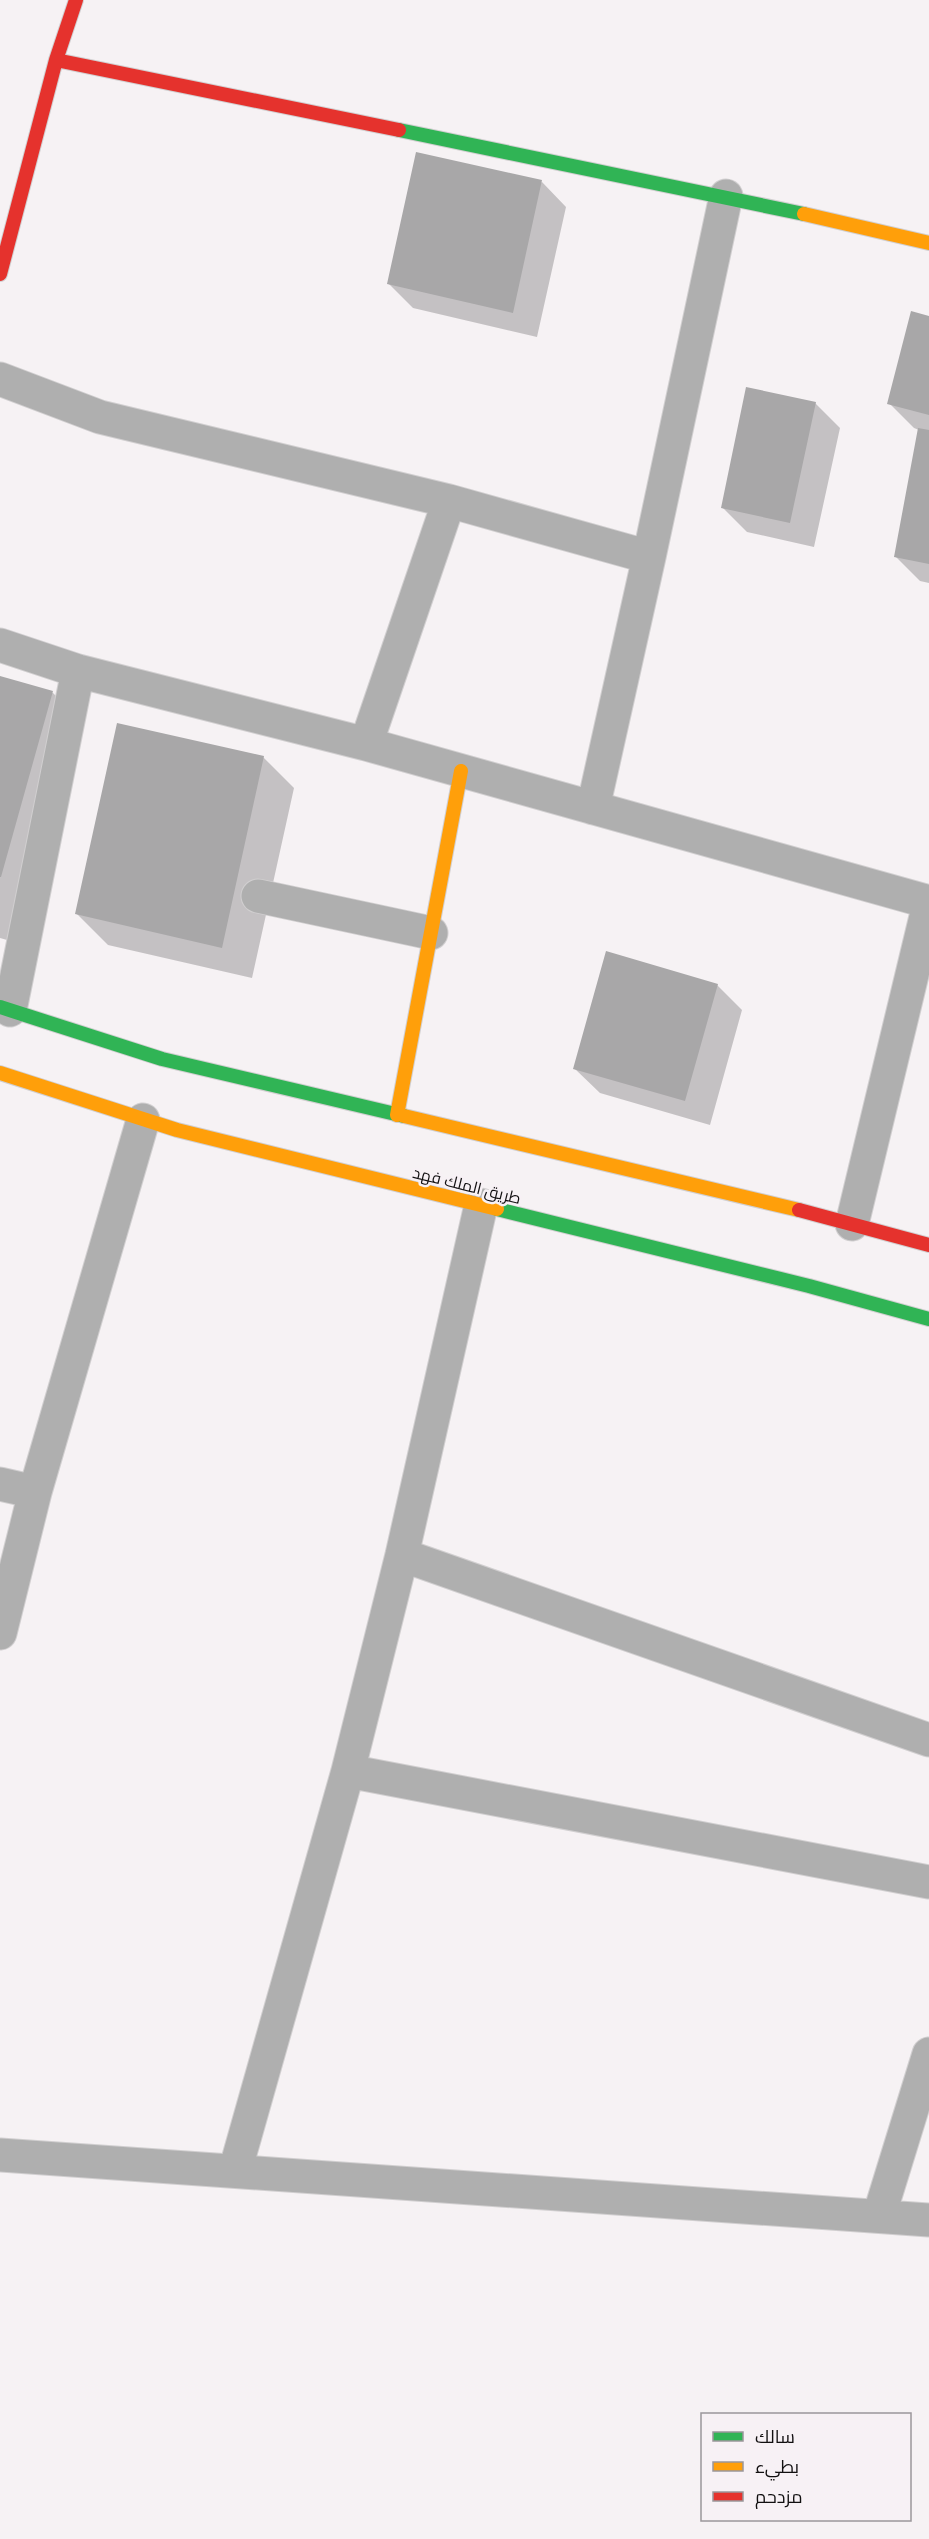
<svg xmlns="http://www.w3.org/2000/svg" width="929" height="2539" font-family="Figtree,Cairo,sans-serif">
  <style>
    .shadow { fill: #0003 }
    .building { fill: #a8a7a8 }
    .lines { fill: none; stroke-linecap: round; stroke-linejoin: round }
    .street-casing { stroke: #d1cfd0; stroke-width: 35 }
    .fast-casing { stroke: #d1cfd0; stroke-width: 16 }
    .slow-casing { stroke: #d1cfd0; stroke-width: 16 }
    .jam-casing { stroke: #d1cfd0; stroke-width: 16 }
    .street { stroke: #afafaf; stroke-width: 33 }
    .fast { stroke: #30b455; stroke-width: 14 }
    .slow { stroke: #ff9f0a; stroke-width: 14 }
    .jam { stroke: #e5322d; stroke-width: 14 }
    .labels { text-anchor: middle; stroke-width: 5; stroke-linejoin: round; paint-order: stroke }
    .street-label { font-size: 16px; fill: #121011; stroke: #f7f1f5 }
  </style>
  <rect width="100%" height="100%" fill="#f6f2f4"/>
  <!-- shadow -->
  <path class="shadow" d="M542 182 566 207 537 337 413 308 388 283Z
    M929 318V583L920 581 895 556 919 430 914 428 889 403Z
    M815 403 840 428 814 547 747 532 722 507Z
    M0 677 53 693 84 724 21 944 0 938Z
    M263 757 294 788 252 978 108 945 77 914Z
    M717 985 742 1010 710 1125 600 1093 575 1069Z"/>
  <!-- building -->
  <path class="building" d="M416 152 542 180 513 313 387 284Z
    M911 311 929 316V415L887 404Z
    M746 387 816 402 790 523 721 508Z
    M918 428 929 430V564L894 557Z
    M0 676 53 691 1 877H0Z
    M117 723 264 756 222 948 75 914Z
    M606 951 718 984 685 1101 573 1069Z"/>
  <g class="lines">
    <!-- street casing -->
    <g class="street-casing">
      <path id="street" d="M0 379 100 417 449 501 649 557
        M0 645 78 671 366 744 929 902
        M366 744 449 501
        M593 808 649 557 726 196
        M258 896 431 933
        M10 1010 78 671
        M852 1224 929 904
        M0 1484 35 1492
        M402 1555 929 1740
        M0 1633 35 1492 143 1120
        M348 1771 929 1882
        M0 2155 929 2220
        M235 2171 348 1771 402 1555 481 1205
        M879 2216 929 2054"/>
    </g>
    <!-- fast casing -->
    <g class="fast-casing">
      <path id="fast" d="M399 130 804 214
        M0 1007 162 1059 404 1116
        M497 1209 809 1286 929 1319"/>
    </g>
    <!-- slow casing -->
    <g class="slow-casing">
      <path id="slow" d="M804 214 929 243
        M0 1073 177 1130 497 1209
        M397 1115 461 771
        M404 1116 799 1210"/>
    </g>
    <!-- jam casing -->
    <g class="jam-casing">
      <path id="jam" d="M56 60 399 130
        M0 274 56 60 76 0
        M799 1210 929 1245"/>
    </g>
    <!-- street -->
    <use href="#street" class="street"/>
    <!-- fast -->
    <use href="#fast" class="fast"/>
    <!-- slow -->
    <use href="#slow" class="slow"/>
    <!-- jam -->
    <use href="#jam" class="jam"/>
  </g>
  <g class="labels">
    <!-- street labels -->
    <g class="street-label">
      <text transform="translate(467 1185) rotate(14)" y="6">طريق الملك فهد</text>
    </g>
  </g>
  <!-- legend -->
  <rect x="701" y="2413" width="210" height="108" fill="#f7f1f5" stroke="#9b979a" stroke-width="1.5"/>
  <rect x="713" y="2432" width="30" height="9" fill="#30b455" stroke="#9b979a" stroke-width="1.5"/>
  <text x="755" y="2443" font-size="18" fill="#121011">سالك</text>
  <rect x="713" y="2462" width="30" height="9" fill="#ff9f0a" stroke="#9b979a" stroke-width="1.5"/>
  <text x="755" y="2473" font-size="18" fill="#121011">بطيء</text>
  <rect x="713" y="2492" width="30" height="9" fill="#e5322d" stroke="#9b979a" stroke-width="1.5"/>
  <text x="755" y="2503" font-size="18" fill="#121011">مزدحم</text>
</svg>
